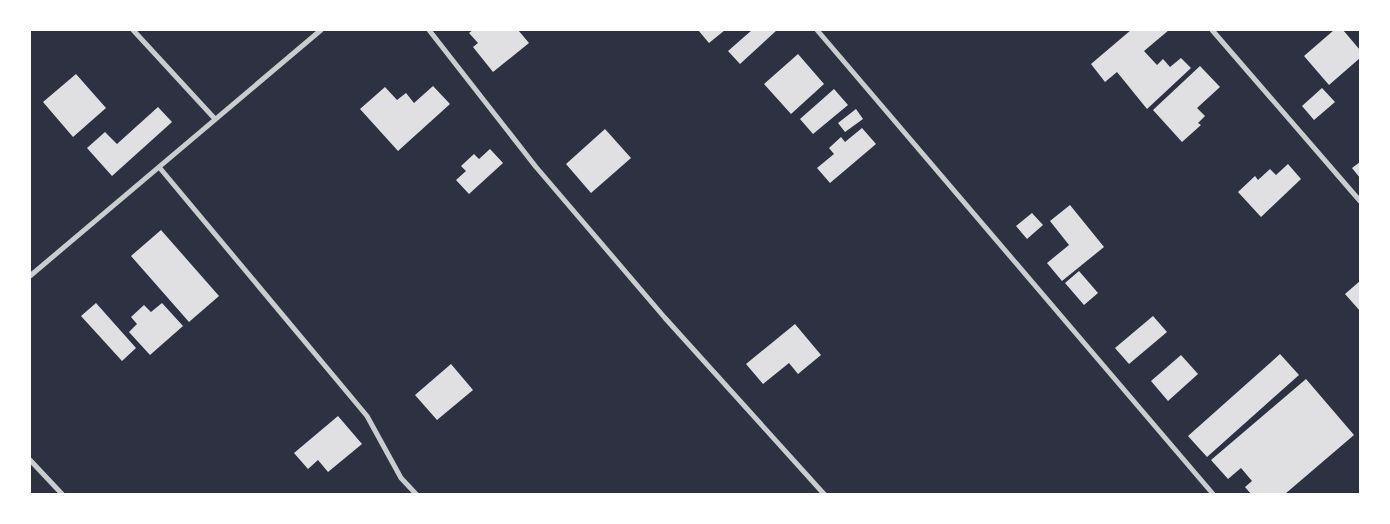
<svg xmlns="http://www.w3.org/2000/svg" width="1390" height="524" font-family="Inter,sans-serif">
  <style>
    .building { fill: #e0e0e3 }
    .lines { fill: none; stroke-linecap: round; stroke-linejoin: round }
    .minor { stroke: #caccd0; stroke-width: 5 }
  </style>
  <rect width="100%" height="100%" fill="#2d3142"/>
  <!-- building -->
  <path class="building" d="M473 30H518L529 43 493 72 473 47 478 43 469 33Z
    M698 30H725L709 43Z
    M752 30H777L740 64 728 51Z
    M1131 30H1169L1144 51 1157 65 1163 59 1170 67 1181 58 1191 68 1147 109 1117 72 1105 82 1091 64Z
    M1334 30H1343L1360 50V58L1329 85 1304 56Z
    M798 54 824 84 791 114 764 84Z
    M1200 66 1220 87 1197 108 1205 116 1198 123 1201 125 1182 142 1153 110Z
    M76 74 106 108 73 137 43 102Z
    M433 86 450 104 398 151 360 109 385 87 397 100 406 93 414 103Z
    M1322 88 1335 102 1314 120 1302 106Z
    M834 89 848 105 813 134 800 119Z
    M158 107 172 122 112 176 87 148 105 132 117 144Z
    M856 109 863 119 845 132 838 123Z
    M862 128 876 144 830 183 817 168 834 154 829 148 841 137 845 142Z
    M605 129 631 158 591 193 566 164Z
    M490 149 503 163 469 194 456 180 466 171 461 166 474 154 479 159Z
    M1360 162V178L1352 168Z
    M1288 164 1301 179 1261 217 1238 192 1255 176 1258 180 1270 169 1276 175Z
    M1070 205 1104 247 1062 281 1047 263 1069 245 1050 221Z
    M1032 213 1043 225 1027 239 1016 226Z
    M161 230 219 296 189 322 131 256Z
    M1079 271 1098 293 1084 305 1065 283Z
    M1360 281V311L1345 294Z
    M96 303 136 348 122 361 81 316Z
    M162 303 183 326 150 355 129 332 137 324 131 317 144 305 151 312Z
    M1153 316 1167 332 1129 364 1115 348Z
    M795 324 821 355 798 374 789 363 763 384 746 364Z
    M1280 354 1299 375 1207 457 1188 436Z
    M1181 355 1198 374 1168 401 1151 381Z
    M451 364 473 390 437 420 415 395Z
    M1306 379 1354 435 1285 494H1251L1245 487 1252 481 1241 468 1228 479 1211 460Z
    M338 416 362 444 328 472 318 460 308 469 294 453Z"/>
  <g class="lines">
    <!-- minor -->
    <path class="minor" d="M133 30 215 119
      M429 30 536 167 665 318 824 494
      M817 30 1213 494
      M1212 30 1360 201
      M159 167 367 416 401 478 416 494
      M30 276 321 30
      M30 460 62 494"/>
  </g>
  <!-- border -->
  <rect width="1390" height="524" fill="none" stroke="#ffffff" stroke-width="62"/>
</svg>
